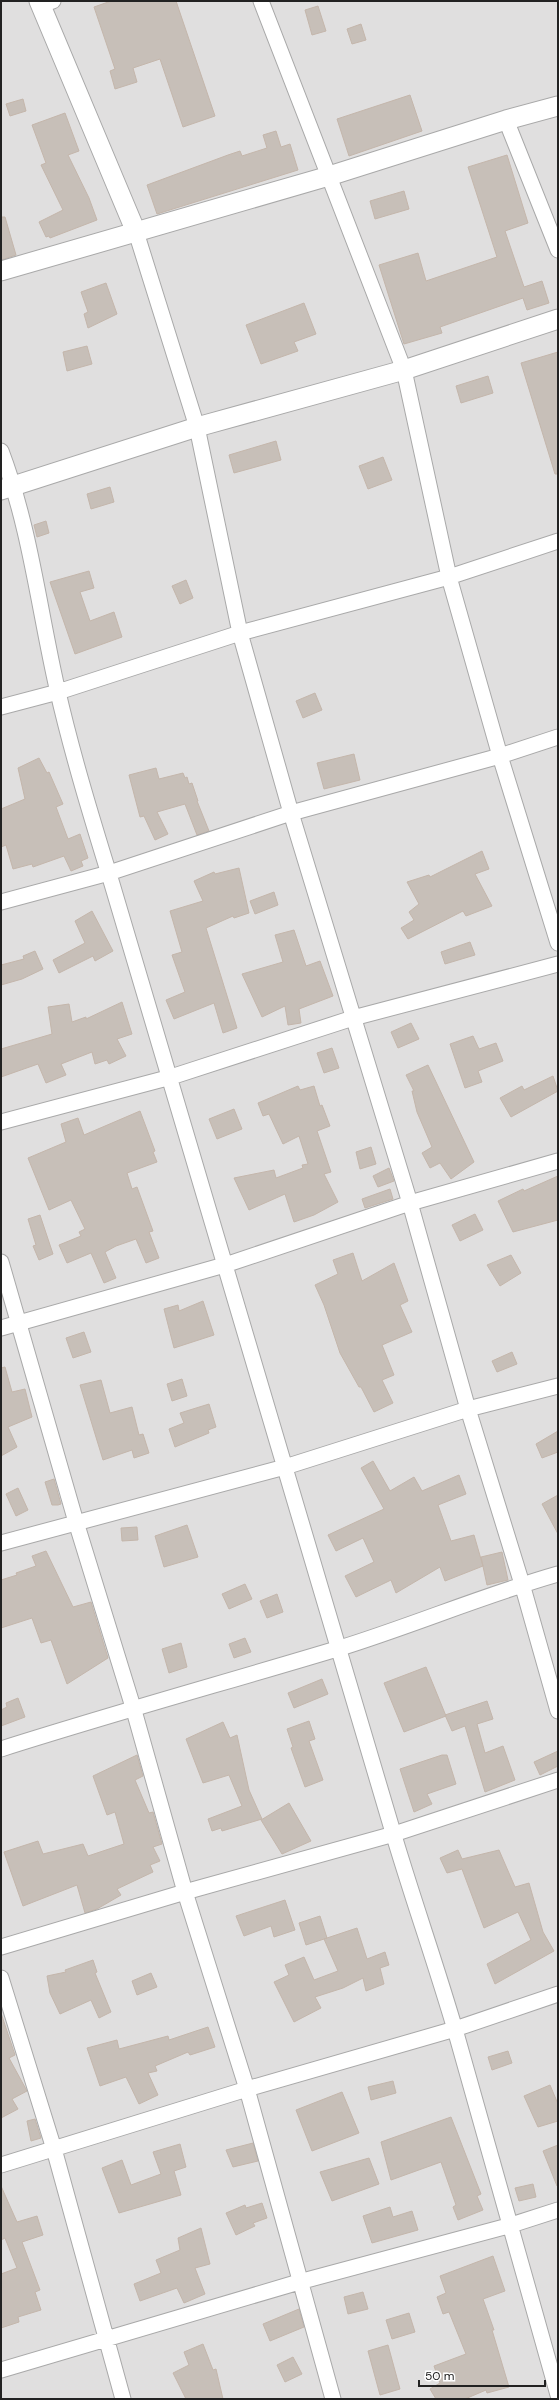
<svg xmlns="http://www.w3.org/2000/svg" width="559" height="2400" font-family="'DM Sans',sans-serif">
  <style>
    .residential { fill: #e0dfdf }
    .building { fill: #c7bfb8; stroke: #c4b6ab }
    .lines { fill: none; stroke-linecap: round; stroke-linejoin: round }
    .minor-casing { stroke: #a9a9a9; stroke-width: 17 }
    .tertiary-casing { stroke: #a9a9a9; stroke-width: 21 }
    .minor { stroke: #fff; stroke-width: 15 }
    .tertiary { stroke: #fff; stroke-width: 19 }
  </style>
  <rect width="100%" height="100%" fill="#f2efe9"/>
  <!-- residential -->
  <path class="residential" d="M1 1H558V2399H1Z"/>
  <!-- building -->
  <path class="building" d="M111 1H176L215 116 183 127 160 59 133 68 137 82 115 89 110 71 115 69 94 7Z
    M318 6 326 31 312 35 305 10Z
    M361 24 366 40 352 44 347 29Z
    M410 95 422 131 349 156 337 119Z
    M23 99 26 111 10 116 6 104Z
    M65 113 79 151 68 155 89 198 97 220 50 238 49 236 46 237 39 222 63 210 41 165 46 163 32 125Z
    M276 131 281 147 290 144 298 170 157 214 147 185 228 155 240 151 242 156 267 148 263 135Z
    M507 155 528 223 505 231 524 287 542 281 549 303 527 310 523 298 440 327 442 333 404 344 379 265 418 253 426 281 497 257 468 167Z
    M404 191 409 209 375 219 370 201Z
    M1 217H5L16 255 1 260Z
    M106 283 117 314 88 328 84 314 88 312 81 292Z
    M304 303 316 334 294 342 298 351 261 364 246 325Z
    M87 346 92 364 67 371 63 352Z
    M558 352V474H555L521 363Z
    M488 376 493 393 461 403 456 386Z
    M276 441 281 460 234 473 229 455Z
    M383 457 392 480 368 489 359 466Z
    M110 487 114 502 91 509 87 494Z
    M46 521 49 533 37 537 34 525Z
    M89 571 94 588 80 592 90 621 114 612 122 637 75 654 50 582Z
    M186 580 193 598 180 604 172 586Z
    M315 693 322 710 303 718 296 701Z
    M354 754 360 780 324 789 317 763Z
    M39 758 47 773 49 772 63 804 56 807 68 839 80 834 88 858 81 861 83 866 71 871 64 856 33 867 32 864 13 869 6 845 1 847V809L25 799 18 768Z
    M156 768 159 779 183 773 185 778 187 777 189 784 192 783 198 801H197L209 831 197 835 185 804 157 812 168 834 155 840 144 816 140 817 129 775Z
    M482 851 489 869 475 874 492 906 466 916 463 911 408 939 401 928 414 920 409 912 419 904 407 882 429 875 430 877Z
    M239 868 249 913 234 918 233 916 206 928 237 1028 223 1033 214 1003 174 1019 166 1000 185 992 172 955 182 952 170 911 203 901 194 881 214 872 215 874Z
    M274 892 278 905 255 914 250 901Z
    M92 911 113 951 95 961 93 956 59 973 53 960 85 943 75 921Z
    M294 930 306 966 320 961 333 996 299 1009 301 1023 288 1025 285 1006 262 1017 242 974 283 962 275 935Z
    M470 942 475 955 445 964 441 952Z
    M35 951 43 969 22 979 1 985V965L24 959 23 956Z
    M122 1002 132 1034 117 1039 126 1056 109 1064 107 1060 95 1064 92 1052 61 1064 66 1075 46 1083 38 1064 1 1077V1049L52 1034 48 1007 69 1004 72 1022 86 1017V1019Z
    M411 1023 419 1039 398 1048 391 1032Z
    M473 1036 479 1049 496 1043 503 1061 478 1071 482 1082 465 1088 450 1044Z
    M332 1048 339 1068 324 1073 317 1053Z
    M428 1065 474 1162 451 1179 440 1163 430 1168 422 1153 432 1147 417 1112 412 1091H414L406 1075Z
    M553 1076 558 1091 511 1117 500 1098 522 1086 524 1090Z
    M298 1086 300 1090 314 1086 320 1106 322 1105 330 1126 317 1131 331 1172 324 1174 338 1202 314 1215 294 1222 285 1194 249 1210 234 1178 274 1170 276 1178 303 1168 302 1165 308 1164 299 1136 283 1144 269 1114 263 1116 258 1103Z
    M234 1109 242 1129 217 1139 209 1119Z
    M140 1111 155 1151 153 1152 157 1162 127 1173 132 1189 137 1187 153 1231 149 1232 159 1258 146 1263 136 1239 116 1246 105 1252 116 1278 104 1283 91 1253 67 1263 59 1245 81 1236 79 1232 85 1229 71 1200 49 1210 28 1158 66 1142 61 1124 78 1118 84 1135Z
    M371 1147 376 1164 360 1169 356 1152Z
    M389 1168 394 1181 378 1187 373 1176Z
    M558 1176V1220L513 1232 498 1201 523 1189 524 1191Z
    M390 1189 393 1199 365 1208 362 1199Z
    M475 1214 483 1230 460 1241 452 1225Z
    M40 1215 53 1254 39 1260 33 1246 36 1245 28 1219Z
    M353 1253 362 1281 394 1263 408 1301 400 1305 412 1332 382 1345 394 1375 382 1380 393 1403 374 1412 361 1387H359L340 1353 324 1305 315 1285 338 1274 333 1260Z
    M511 1255 521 1273 500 1286 487 1265Z
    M203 1301 214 1335 174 1348 164 1309 178 1305 179 1311Z
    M84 1332 91 1352 73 1358 66 1338Z
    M512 1352 517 1364 497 1372 492 1361Z
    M5 1367 12 1392 25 1389 32 1417 8 1427 17 1447 1 1456V1368Z
    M182 1379 187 1396 172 1401 167 1384Z
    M101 1380 110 1413 132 1407 139 1435 143 1434 149 1453 134 1458 132 1450 103 1460 80 1385Z
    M209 1404 216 1427 208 1430 209 1433 175 1447 169 1429 184 1423 180 1413Z
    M558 1431V1452L542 1458 536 1444Z
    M373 1461 390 1491 414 1477 422 1491 459 1475 466 1494 438 1505 451 1541 474 1535 483 1566 445 1581 440 1567 396 1593 391 1580 356 1597 345 1576 374 1562 363 1538 336 1551 328 1535 384 1509 361 1468Z
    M54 1479 61 1504 58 1505H52L45 1482Z
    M18 1488 28 1510 16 1516 6 1494Z
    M558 1495V1534L542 1504Z
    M187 1525 198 1557 164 1567 155 1536Z
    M137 1527 138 1540 122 1541 121 1528Z
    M46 1551 73 1607 91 1602 108 1658 67 1684 51 1640 41 1643 32 1618 1 1628V1580L17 1575 16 1573 36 1566 32 1556Z
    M502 1552 508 1580 487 1585 481 1557Z
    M245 1584 252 1599 229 1609 222 1594Z
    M277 1594 283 1612 267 1618 260 1601Z
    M245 1638 251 1652 234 1658 229 1644Z
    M181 1643 187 1667 169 1673 162 1649Z
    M426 1667 446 1716 404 1732 384 1683Z
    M322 1679 328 1694 294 1708 288 1693Z
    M18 1698 25 1717 1 1726V1710L7 1707 6 1703Z
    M487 1701 493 1719 477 1724 485 1753 503 1746 515 1780 485 1792 465 1726 452 1731 445 1715Z
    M309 1721 315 1739 309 1741 323 1780 305 1787 291 1748 293 1747 287 1729Z
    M223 1722 230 1738 237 1735 249 1790 262 1819 222 1831 221 1828 212 1831 208 1819 242 1806 229 1775 203 1783 186 1739Z
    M558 1751V1766L540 1775 534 1762Z
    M137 1755 143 1776 135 1780 149 1813 153 1812 162 1844 153 1847 160 1861 150 1865 153 1872 117 1889 121 1895 97 1909 85 1913 77 1885 23 1906 4 1852 38 1841 43 1854 83 1844 88 1856 124 1844 115 1812 107 1815 93 1776Z
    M442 1755H447L456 1784 427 1794 432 1804 414 1812 400 1769Z
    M289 1803 311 1841 282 1854 261 1820Z
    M458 1850 462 1859 499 1850 515 1887 529 1883 543 1932 554 1951 495 1984 487 1964 531 1940 518 1912 484 1928 462 1869 447 1873 440 1858Z
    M285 1900 295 1930 274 1937 271 1926 244 1936 236 1916Z
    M320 1916 327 1938 306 1945 299 1923Z
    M357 1928 367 1959 385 1952 389 1965 380 1968 384 1984 366 1991 363 1978 343 1988 315 1997 321 2008 294 2022 274 1982 289 1975 285 1965 304 1957 314 1980 338 1971 324 1939Z
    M93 1960 97 1972 95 1973 111 2012 99 2018 91 2000 60 2014 50 1993 47 1976 66 1972 65 1970Z
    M151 1973 157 1987 137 1995 132 1981Z
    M1 2013 15 2055 9 2058 27 2091 12 2099 18 2109 1 2118Z
    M208 2027 215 2047 190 2055 188 2052 155 2066 157 2071 148 2073 158 2095 139 2104 126 2077 100 2086 87 2048 117 2040 119 2049 168 2036 169 2040Z
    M508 2051 512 2063 492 2070 488 2057Z
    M393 2081 396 2093 371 2100 368 2087Z
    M550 2085 558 2104V2121L538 2127 524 2096Z
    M342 2092 359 2133 312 2151 296 2110Z
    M451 2117 481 2194 477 2196 483 2210 458 2220 453 2207 456 2205 441 2162 391 2180 381 2142Z
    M35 2119 41 2138 31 2141 27 2121Z
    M253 2143 258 2161 233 2167 226 2150Z
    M180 2144 186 2167 174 2171 181 2195 119 2213 102 2168 122 2160 131 2185 161 2174 153 2152Z
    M558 2145V2185L557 2186 543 2151Z
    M369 2158 379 2184 332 2201 320 2172Z
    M533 2184 536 2197 519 2201 515 2188Z
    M1 2186 17 2222 37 2216 43 2235 22 2242 40 2290 35 2292 41 2310 18 2317 19 2322 1 2328V2274L17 2268 5 2238 1 2240Z
    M262 2203 267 2218 253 2223 255 2226 236 2235 226 2213 245 2205 246 2208Z
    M390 2207 393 2217 412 2211 418 2230 372 2243 363 2216Z
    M201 2228 210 2264 195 2268 205 2294 184 2303 177 2288 140 2301 134 2284 161 2273 156 2260 180 2250 178 2238Z
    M493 2256 505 2291 483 2299 494 2330H492L509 2387 487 2393 486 2390 465 2399H436L430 2389 440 2383 434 2366 466 2354 449 2312 443 2314 437 2297 446 2293 440 2276Z
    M363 2292 368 2309 348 2314 344 2297Z
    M299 2309 304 2327 270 2341 263 2324Z
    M409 2313 415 2332 392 2339 386 2320Z
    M203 2344 213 2370 216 2369 223 2399H186L173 2373 189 2365 184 2352Z
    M388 2345 400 2389 380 2395 368 2351Z
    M293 2357 302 2374 285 2382 277 2365Z"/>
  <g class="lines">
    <!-- minor casing -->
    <g class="minor-casing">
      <path id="minor" d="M261 1 404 370 449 577 500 756 558 943
        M41 5 53 1
        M506 120 558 250
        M136 232 197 427 240 633 291 813 410 1203 468 1409 522 1584 558 1711
        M1 451C30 527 39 609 57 688 72 754 92 819 112 884 208 1198 301 1513 392 1829 412 1897 436 1964 456 2033 490 2153 523 2274 558 2395
        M1 707 58 692 240 633 449 577 558 541
        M1 902 109 873 291 813 500 756 558 737
        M1 1122 171 1077 353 1018 558 964
        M1 1262 76 1522 133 1707 185 1892 247 2089 333 2399
        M1 1328 228 1264 410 1203 558 1161
        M1 1543 285 1467 468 1409 558 1386
        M1 1749C114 1713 227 1682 340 1648 414 1625 484 1595 558 1574
        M1 1947 185 1892 394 1834 558 1780
        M1 1978 54 2149 123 2399
        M1 2165 247 2089 455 2029 558 1994
        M1 2370 299 2282 508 2226 558 2210"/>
    </g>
    <!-- tertiary casing -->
    <g class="tertiary-casing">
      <path id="tertiary" d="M39 1 136 232
        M1 271 329 176 506 120 558 106
        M1 490 197 427 404 370 558 319"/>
    </g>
    <!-- minor -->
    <use href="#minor" class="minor"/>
    <!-- tertiary -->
    <use href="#tertiary" class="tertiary"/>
  </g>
  <!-- border -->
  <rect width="559" height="2400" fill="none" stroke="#222222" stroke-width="4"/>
  <!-- scale -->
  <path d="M419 2380v6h126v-6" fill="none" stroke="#222222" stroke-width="2"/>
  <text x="425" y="2380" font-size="12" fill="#222222" stroke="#ffffff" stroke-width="3" paint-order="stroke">50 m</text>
</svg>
